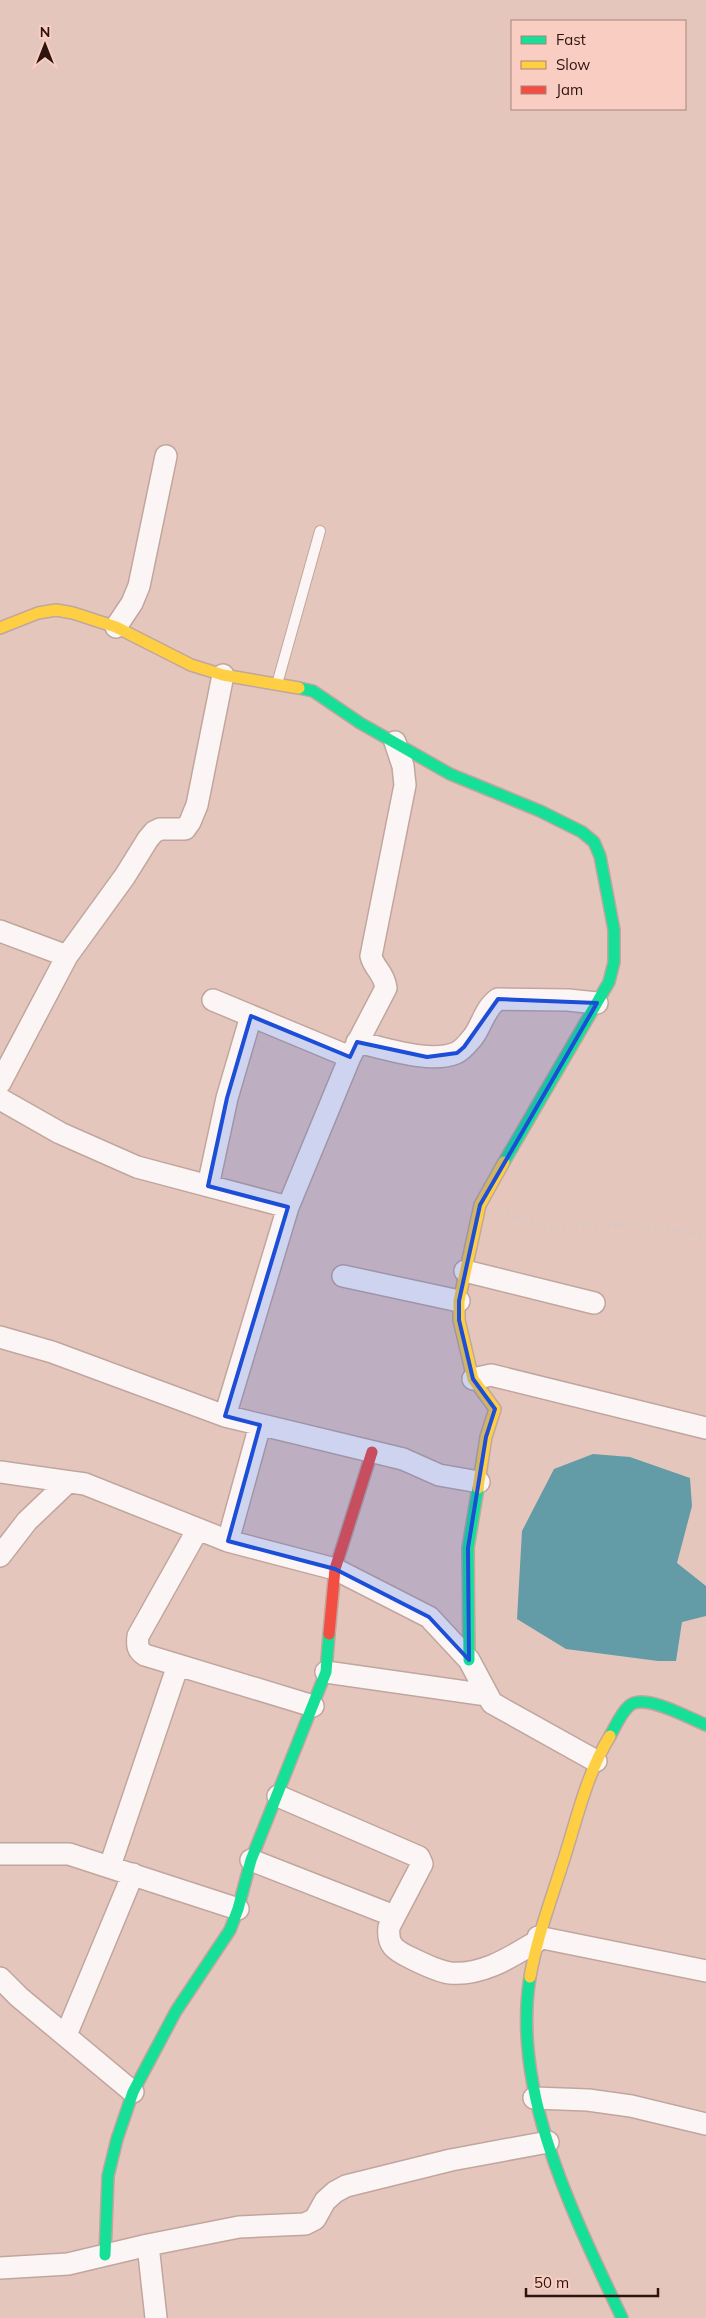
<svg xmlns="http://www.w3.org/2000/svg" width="706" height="2318" font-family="Mulish,sans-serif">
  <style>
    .water { fill: #639ba7 }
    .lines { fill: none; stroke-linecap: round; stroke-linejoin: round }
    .lane-casing { stroke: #c1a69e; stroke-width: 12 }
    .street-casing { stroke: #c1a69e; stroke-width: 24 }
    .fast-casing { stroke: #c1a69e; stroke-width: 14 }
    .slow-casing { stroke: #c1a69e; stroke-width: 14 }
    .jam-casing { stroke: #c1a69e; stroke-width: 14 }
    .path { stroke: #d4c9c6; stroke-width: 3; stroke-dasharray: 2.5 4; stroke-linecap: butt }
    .lane { stroke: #fbf6f5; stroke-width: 10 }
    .street { stroke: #fbf6f5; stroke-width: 21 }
    .fast { stroke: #16e098; stroke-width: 11 }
    .slow { stroke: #ffcf43; stroke-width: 11 }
    .jam { stroke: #f24e42; stroke-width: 11 }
    .marked { fill: #1d4ed8; fill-opacity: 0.2; stroke: #1d4ed8; stroke-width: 4; stroke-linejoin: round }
  </style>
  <rect width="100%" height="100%" fill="#e5c6bd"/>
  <!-- water -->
  <path class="water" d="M593 1454 630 1457 690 1478 692 1506 677 1563 706 1586V1616L682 1622 676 1661H658L566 1649 517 1619 522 1531 554 1469Z"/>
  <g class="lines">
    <!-- lane casing -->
    <g class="lane-casing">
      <path id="lane" d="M277 684 320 531"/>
    </g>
    <!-- street casing -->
    <g class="street-casing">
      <path id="street" d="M116 627 132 603 139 586 166 456
        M0 931 67 956
        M213 1000 350 1057
        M357 1042C385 1048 430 1064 456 1053 463 1050 468 1043 473 1037 482 1025 485 1008 498 999L568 1000 597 1003
        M0 1083 67 956 125 876 148 839 154 832 160 829H185L190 822 197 805 223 675
        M0 1099 60 1133 137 1167 288 1207
        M208 1186 227 1098 251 1016
        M465 1271 594 1303
        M343 1276 459 1301
        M0 1337 52 1352 225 1416 403 1459 439 1475 479 1482
        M473 1379 491 1375 706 1428
        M225 1416 288 1207 350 1057 386 988C384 972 374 969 371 956L405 785 403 766 395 742
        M0 1472 85 1484 228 1541 335 1569 429 1617 469 1660 492 1703 596 1761
        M198 1529 138 1636C137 1645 137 1650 145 1655L313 1706
        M228 1541 260 1425
        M0 1556 27 1521 68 1482
        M326 1672 487 1695
        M278 1796 419 1857 422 1864 389 1927C387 1945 394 1950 411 1958 423 1964 437 1971 450 1973 482 1976 511 1957 536 1942
        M0 1854H69L238 1909
        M251 1860 394 1916
        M110 1866 178 1665
        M538 1937 706 1971
        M0 1978 19 1997 133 2092
        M66 2035 133 1874
        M534 2098 588 2100 631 2106 706 2124
        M148 2245 156 2318
        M0 2268 68 2264 148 2245 239 2227 305 2224 315 2219 325 2201 335 2192 346 2186 451 2160 548 2142"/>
    </g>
    <!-- fast casing -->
    <g class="fast-casing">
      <path id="fast" d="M299 688 313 691 360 723 450 774 540 811 582 832 594 842 600 856 614 930V962L609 982 504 1162
        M469 1660 468 1548 478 1488
        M610 1736C615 1727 621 1713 629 1706 643 1692 689 1718 706 1725
        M530 1977C511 2092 574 2216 622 2318
        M105 2255 108 2176 117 2139 133 2092 176 2011 230 1930 238 1909 251 1860 326 1672 329 1634"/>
    </g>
    <!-- slow casing -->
    <g class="slow-casing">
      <path id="slow" d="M0 628 38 613 56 610 73 613 116 627 191 665 223 675 299 688
        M478 1488 486 1437 495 1409 473 1379 459 1320V1301L480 1205 504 1162
        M530 1977C537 1937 551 1900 563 1862 577 1819 586 1775 610 1736"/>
    </g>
    <!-- jam casing -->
    <g class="jam-casing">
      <path id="jam" d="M329 1634 335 1569 372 1452"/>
    </g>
    <!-- path -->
    <path class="path" d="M500 1212 548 1227 632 1225 706 1235"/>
    <!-- lane -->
    <use href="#lane" class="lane"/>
    <!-- street -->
    <use href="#street" class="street"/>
    <!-- fast -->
    <use href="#fast" class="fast"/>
    <!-- slow -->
    <use href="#slow" class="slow"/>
    <!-- jam -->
    <use href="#jam" class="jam"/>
  </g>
  <!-- marked area -->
  <path class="marked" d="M498 999 597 1003 480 1205 459 1301V1320L473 1379 495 1409 486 1437 468 1548 469 1660 429 1617 335 1569 228 1541 260 1425 225 1416 288 1207 208 1186 227 1098 251 1016 350 1057 357 1042 427 1057 457 1053 464 1047Z"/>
  <!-- legend -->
  <rect x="511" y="20" width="175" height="90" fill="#f9cdc1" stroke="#a78379"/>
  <rect x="521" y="36" width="25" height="8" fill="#16e098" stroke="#a78379"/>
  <text x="556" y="45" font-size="15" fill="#2d140d">Fast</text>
  <rect x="521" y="61" width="25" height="8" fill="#ffcf43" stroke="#a78379"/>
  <text x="556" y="70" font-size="15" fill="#2d140d">Slow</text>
  <rect x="521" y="86" width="25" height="8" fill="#f24e42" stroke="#a78379"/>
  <text x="556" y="95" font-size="15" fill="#2d140d">Jam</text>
  <!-- north arrow -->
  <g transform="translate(45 45)" stroke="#f9cdc1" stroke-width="4" paint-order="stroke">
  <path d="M0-4L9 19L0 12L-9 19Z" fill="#2d140d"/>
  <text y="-8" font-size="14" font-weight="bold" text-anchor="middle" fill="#2d140d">N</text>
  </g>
  <!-- scale -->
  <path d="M526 2288v8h132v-8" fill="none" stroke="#2d140d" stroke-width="2.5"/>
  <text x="534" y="2288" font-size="15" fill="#2d140d" stroke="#f9cdc1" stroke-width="4" paint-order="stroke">50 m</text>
</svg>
